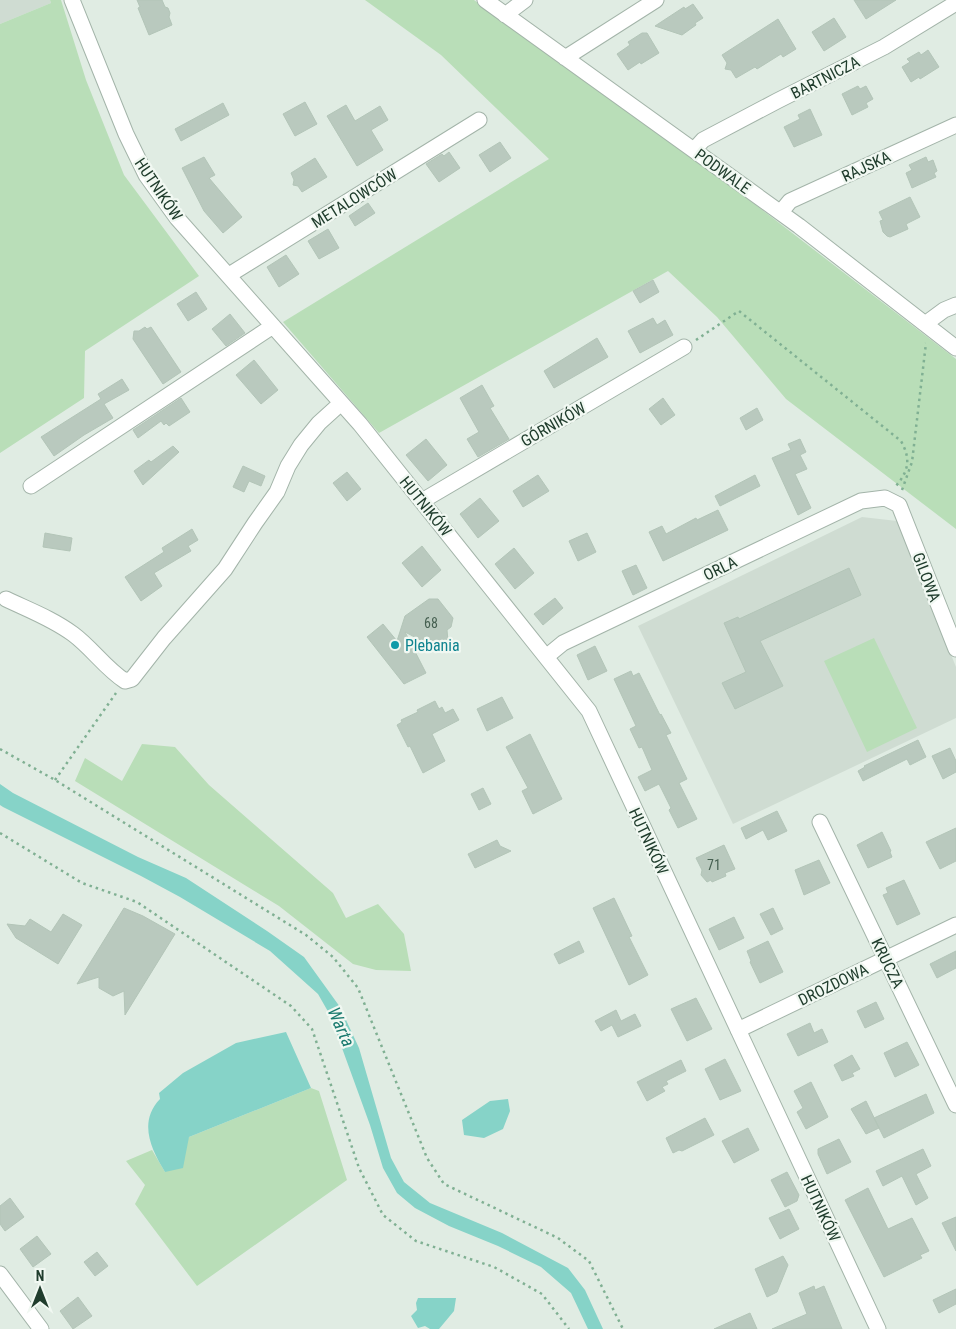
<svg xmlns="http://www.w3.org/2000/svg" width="956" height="1329" font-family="'Roboto Condensed',sans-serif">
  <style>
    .built { fill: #cfdcd2 }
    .green { fill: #b9deb8 }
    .water { fill: #86d3c8 }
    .building { fill: #b9c9be; stroke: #b3c5b8 }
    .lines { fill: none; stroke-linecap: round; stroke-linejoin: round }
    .minor-casing { stroke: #a3b4a9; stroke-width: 17 }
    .path { stroke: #80b093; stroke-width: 2.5; stroke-dasharray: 2.5 4; stroke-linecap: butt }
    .minor { stroke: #fff; stroke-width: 15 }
    .culture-dot { fill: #0f9aa8; stroke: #f1f8f2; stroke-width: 2 }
    .labels { text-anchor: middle; stroke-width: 4.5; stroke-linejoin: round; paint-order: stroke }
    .number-label { font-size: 14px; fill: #466051 }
    .street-label { font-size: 16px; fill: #203d2d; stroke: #f1f8f2 }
    .culture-label { font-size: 16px; fill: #0d838f; stroke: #f1f8f2; text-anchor: start }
    .water-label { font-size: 18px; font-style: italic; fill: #197a6e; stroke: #f1f8f2 }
  </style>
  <rect width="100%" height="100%" fill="#e0ece3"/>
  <!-- built -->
  <path class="built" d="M0 0H50L51 3 0 24Z
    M862 517 897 521 956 667V718L733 824 638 626Z"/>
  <!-- green -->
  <path class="green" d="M50 0H61L86 80 124 175 199 276 85 351 84 398 0 453V24L51 3Z
    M365 0H474L722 179 956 359V529L786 399 717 317 668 271 379 433 283 322 549 159 441 55Z
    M874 638 917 728 867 752 824 661Z
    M142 744 175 747 209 785 333 893 346 918 378 904 404 934 411 971 376 970 353 964 279 906 75 781 85 758 122 781Z
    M311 1088 319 1091 347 1180 197 1286 135 1204 145 1185 126 1161 152 1150 165 1172 189 1137Z"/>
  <!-- water -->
  <path class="water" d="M0 784 13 793 138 857 186 878 267 931 304 957 340 1007 359 1048 391 1158 404 1182 430 1203 502 1233 568 1268 585 1290 603 1329H588L571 1293 541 1267 498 1246 449 1226 415 1208 397 1193 383 1168 370 1125 330 1015 318 994 270 951 180 897 141 876 3 807 0 805Z
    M286 1032 311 1088 189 1137 183 1168 165 1172C151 1149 138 1122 160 1099L159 1093 183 1073 236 1043Z
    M508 1099 510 1111 503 1129 484 1138 464 1135 462 1120 490 1101Z
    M418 1298H456L454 1311 439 1329H430L425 1326 418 1328 411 1316 417 1310 416 1303Z"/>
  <!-- building -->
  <path class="building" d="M137 0H162L165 7 168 8 170 13 169 17 172 25 149 35 138 8 140 7Z
    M854 0H896L866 19Z
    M693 4 703 18 695 23 696 25 682 35 655 26 684 7 685 9Z
    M834 18 846 37 824 51 812 32Z
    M778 19 796 49 783 57 781 54 757 69 755 67 736 78 731 70 725 69 727 63 722 55Z
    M642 33H647L659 53 641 64 640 62 628 70 617 54 630 45 628 42Z
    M928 50 939 67 920 79 919 77 911 82 902 67 910 62 907 59 919 52 921 55Z
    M858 86 860 89 866 86 873 99 866 103 868 107 852 115 842 94Z
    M305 102 317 124 295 136 283 114Z
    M223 103 229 115 181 141 175 129Z
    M346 105 355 121 380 106 388 120 371 130 383 150 357 166 327 116Z
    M810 109 822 135 794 147 784 127 800 119 798 115Z
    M500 142 511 158 490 172 479 155Z
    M449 152 460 168 439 182 426 164 442 154 444 156Z
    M204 157 215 175 209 178 242 217 223 233 204 211 182 168Z
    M926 157 928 162 933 160 937 171 934 173 936 177 912 188 906 173 912 170 909 165Z
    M315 158 327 177 302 192 298 186 293 185 294 180 291 173Z
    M910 197 920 217 906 224 908 229 890 237 887 236 883 232 880 221 883 220 879 212Z
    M368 203 375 213 355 226 349 216Z
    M328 229 339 248 319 259 308 241Z
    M286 255 299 274 279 287 267 267Z
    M653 280 659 292 640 303 633 291Z
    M196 292 207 309 188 321 177 304Z
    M230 314 245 333 226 346 212 329Z
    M653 318 657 325 665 320 673 335 640 353 628 331Z
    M145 327 147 329 151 327 181 372 163 384 133 339 134 331H139Z
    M597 338 608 357 554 388 544 371Z
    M254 360 278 390 261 404 236 375Z
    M122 379 129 390 104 404 113 418 84 435 54 456 41 437 101 399 98 394Z
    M482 385 494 406 490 408 509 439 478 457 467 439 479 432 460 398Z
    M181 398 190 412 169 426 166 423 164 425 161 421 138 438 133 430Z
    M663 398 675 415 661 425 649 409Z
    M757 408 763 420 746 430 740 418Z
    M426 439 447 465 428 481 406 455Z
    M800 439 806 452 800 455 807 469 795 474 811 508 798 515 772 458 791 450 788 444Z
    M173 446 179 452 143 485 134 471 149 460 151 462Z
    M243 466 265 476 261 486 249 481 244 492 233 487Z
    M347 472 361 489 347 501 333 483Z
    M538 475 549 491 523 507 513 491Z
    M755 475 760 486 720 506 715 496Z
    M480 498 499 521 478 538 460 514Z
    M718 510 728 530 663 561 649 532 662 526 666 534 696 518 697 520Z
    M192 529 198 540 188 546 191 551 154 573 162 586 141 601 125 577 164 552 162 548Z
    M45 533 72 538 70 551 43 547Z
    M587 533 596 552 578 561 569 541Z
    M422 546 441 570 422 587 402 563Z
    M514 548 534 573 515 589 495 564Z
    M636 565 647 588 633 595 622 571Z
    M849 568 861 595 760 641 783 686 735 709 722 683 746 672 724 623 738 617 739 619Z
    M555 598 563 608 543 625 534 614Z
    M429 599H438L453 618 451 627 447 630 448 641 436 648 405 632 426 673 404 684 367 637 383 624 397 641 405 616Z
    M595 646 607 671 588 680 577 655Z
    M631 671 633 676 639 673 660 715 661 714 671 733 666 735 687 779 679 783 697 819 678 828 669 810 671 808 659 784 645 791 638 777 652 770 642 747 639 748 630 729 636 726 614 679Z
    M502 697 513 718 487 731 477 709Z
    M435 701 439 709 442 707 445 713 453 709 459 720 432 734 445 761 423 773 410 746 408 747 397 725 402 722 401 720 418 712 417 710Z
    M530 734 562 799 533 814 522 791 528 788 506 747Z
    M918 740 926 757 910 765 907 759 863 781 858 771 865 767 864 766Z
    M950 748 956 761V772L943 779 932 756Z
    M483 788 491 804 479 810 471 794Z
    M777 811 787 831 768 840 763 830 746 839 741 828Z
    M956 828V861L940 869 926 842Z
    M882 832 891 851 890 852 892 857 868 868 857 845Z
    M497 840 500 846 511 851 475 868 468 854Z
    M724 845 735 869 725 873 726 876 712 882 711 880 707 882 701 875 702 870 696 858Z
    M819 860 830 883 804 895 795 870Z
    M904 880 920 914 897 925 883 895 888 893 886 888Z
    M614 898 632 936 629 937 648 975 629 985 593 908Z
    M124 908 143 916 175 934 125 1015 124 991 113 996 99 988V977L77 984Z
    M773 908 783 929 771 935 760 914Z
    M63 914 82 925 58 964 16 938 7 924 25 926 30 919 51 932Z
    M734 917 744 938 719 950 709 929Z
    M579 941 584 952 559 964 554 954Z
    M768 941 783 972 760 983 750 962 751 961 747 951Z
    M956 951V968L937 978 930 964Z
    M696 998 712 1029 687 1041 671 1009Z
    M876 1002 884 1019 865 1028 857 1011Z
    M616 1010 621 1021 635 1014 641 1026 618 1037 612 1025 601 1031 595 1021Z
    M810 1023 814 1033 822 1029 828 1042 798 1056 787 1034Z
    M907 1042 919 1065 895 1077 884 1053Z
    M852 1055 860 1069 852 1073 854 1076 842 1081 834 1065Z
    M725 1059 741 1091 720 1100 705 1069Z
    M681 1060 686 1071 666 1081 668 1084 662 1087 665 1091 647 1101 637 1082Z
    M811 1082 828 1117 806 1129 797 1112 803 1108 794 1091Z
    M926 1094 934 1113 884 1138 874 1118Z
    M866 1101 879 1128 866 1134 851 1109Z
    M705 1118 714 1135 682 1151 679 1150 673 1153 666 1138Z
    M748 1128 759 1150 734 1163 722 1141Z
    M839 1139 851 1162 827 1174 818 1154V1149Z
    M923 1149 931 1166 916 1174 928 1198 916 1205 902 1176 883 1186 876 1171Z
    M787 1172 799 1195 797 1201 785 1207 771 1180Z
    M868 1188 888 1229 912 1218 929 1251 920 1255 922 1258 884 1277 845 1200Z
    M10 1198 24 1217 5 1231 0 1224V1206Z
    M789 1209 799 1229 780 1239 769 1218Z
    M956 1217V1251L942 1223Z
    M37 1236 51 1254 33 1267 20 1249Z
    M97 1252 108 1266 95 1276 84 1262Z
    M783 1256 788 1265 777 1292 767 1297 755 1269Z
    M814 1286 815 1290 824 1286 842 1329H772L807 1314 799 1293Z
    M956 1289V1304L939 1313 933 1300Z
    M78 1297 92 1316 73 1329 60 1311Z
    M750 1313 757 1329H714Z"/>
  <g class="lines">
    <!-- minor casing -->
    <g class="minor-casing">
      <path id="minor" d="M72 0 126 134 146 175 177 218 360 424 589 711 878 1329
        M485 0 799 226 956 348
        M505 15 525 0
        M565 58 656 0
        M694 150 703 140 777 101 884 47 956 3
        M781 212 790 201 956 125
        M229 275 479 120
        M925 324 944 310 956 305
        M31 486 273 326
        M422 501 684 347
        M6 599C29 610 53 619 73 634 92 648 105 668 125 681L132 679 164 638 225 569 255 523 277 492 288 466 301 445 319 423 340 404
        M546 657 563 643 861 501 885 498 899 505 956 649
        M820 822 956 1105
        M738 1030 956 925
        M0 1274 41 1329"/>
    </g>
    <!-- path -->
    <path class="path" d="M696 340 739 311 901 441C911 459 909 471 895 487
      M902 490 912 462 926 343
      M0 749 55 780 306 935 333 957 358 988 427 1158 444 1184 558 1238 589 1261 623 1329
      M55 780 116 693
      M0 833 82 883 137 902 291 1006 312 1029 359 1168 383 1215 416 1241 494 1267 542 1294 569 1329"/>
    <!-- minor -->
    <use href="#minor" class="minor"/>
  </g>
  <!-- markers -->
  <circle class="culture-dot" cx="395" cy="645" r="5"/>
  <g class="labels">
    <!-- number labels -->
    <g class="number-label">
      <text x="431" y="628">68</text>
      <text x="714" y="870">71</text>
    </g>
    <!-- street labels -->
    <g class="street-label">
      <text transform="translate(825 77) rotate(-27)" y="6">BARTNICZA</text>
      <text transform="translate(866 166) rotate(-25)" y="6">RAJSKA</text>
      <text transform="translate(723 171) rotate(36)" y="6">PODWALE</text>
      <text transform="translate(159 189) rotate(56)" y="6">HUTNIKÓW</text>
      <text transform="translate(354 198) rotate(-32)" y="6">METALOWCÓW</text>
      <text transform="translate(553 424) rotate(-30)" y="6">GÓRNIKÓW</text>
      <text transform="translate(426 506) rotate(51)" y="6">HUTNIKÓW</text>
      <text transform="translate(720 568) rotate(-26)" y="6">ORLA</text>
      <text transform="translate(927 577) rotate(69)" y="6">GILOWA</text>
      <text transform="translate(649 841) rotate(65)" y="6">HUTNIKÓW</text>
      <text transform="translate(888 963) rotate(64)" y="6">KRUCZA</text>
      <text transform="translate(833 984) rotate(-26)" y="6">DROZDOWA</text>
      <text transform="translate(821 1208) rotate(65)" y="6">HUTNIKÓW</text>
    </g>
    <!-- culture labels -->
    <g class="culture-label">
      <text x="405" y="651">Plebania</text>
    </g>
    <!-- water labels -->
    <g class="water-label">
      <text transform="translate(341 1027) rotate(66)" y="6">Warta</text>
    </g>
  </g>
  <!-- north arrow -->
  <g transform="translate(40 1289)" stroke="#f1f8f2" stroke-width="4" paint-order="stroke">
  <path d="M0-4L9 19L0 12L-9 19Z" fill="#203d2d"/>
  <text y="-8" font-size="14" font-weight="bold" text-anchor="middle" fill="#203d2d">N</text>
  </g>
</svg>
